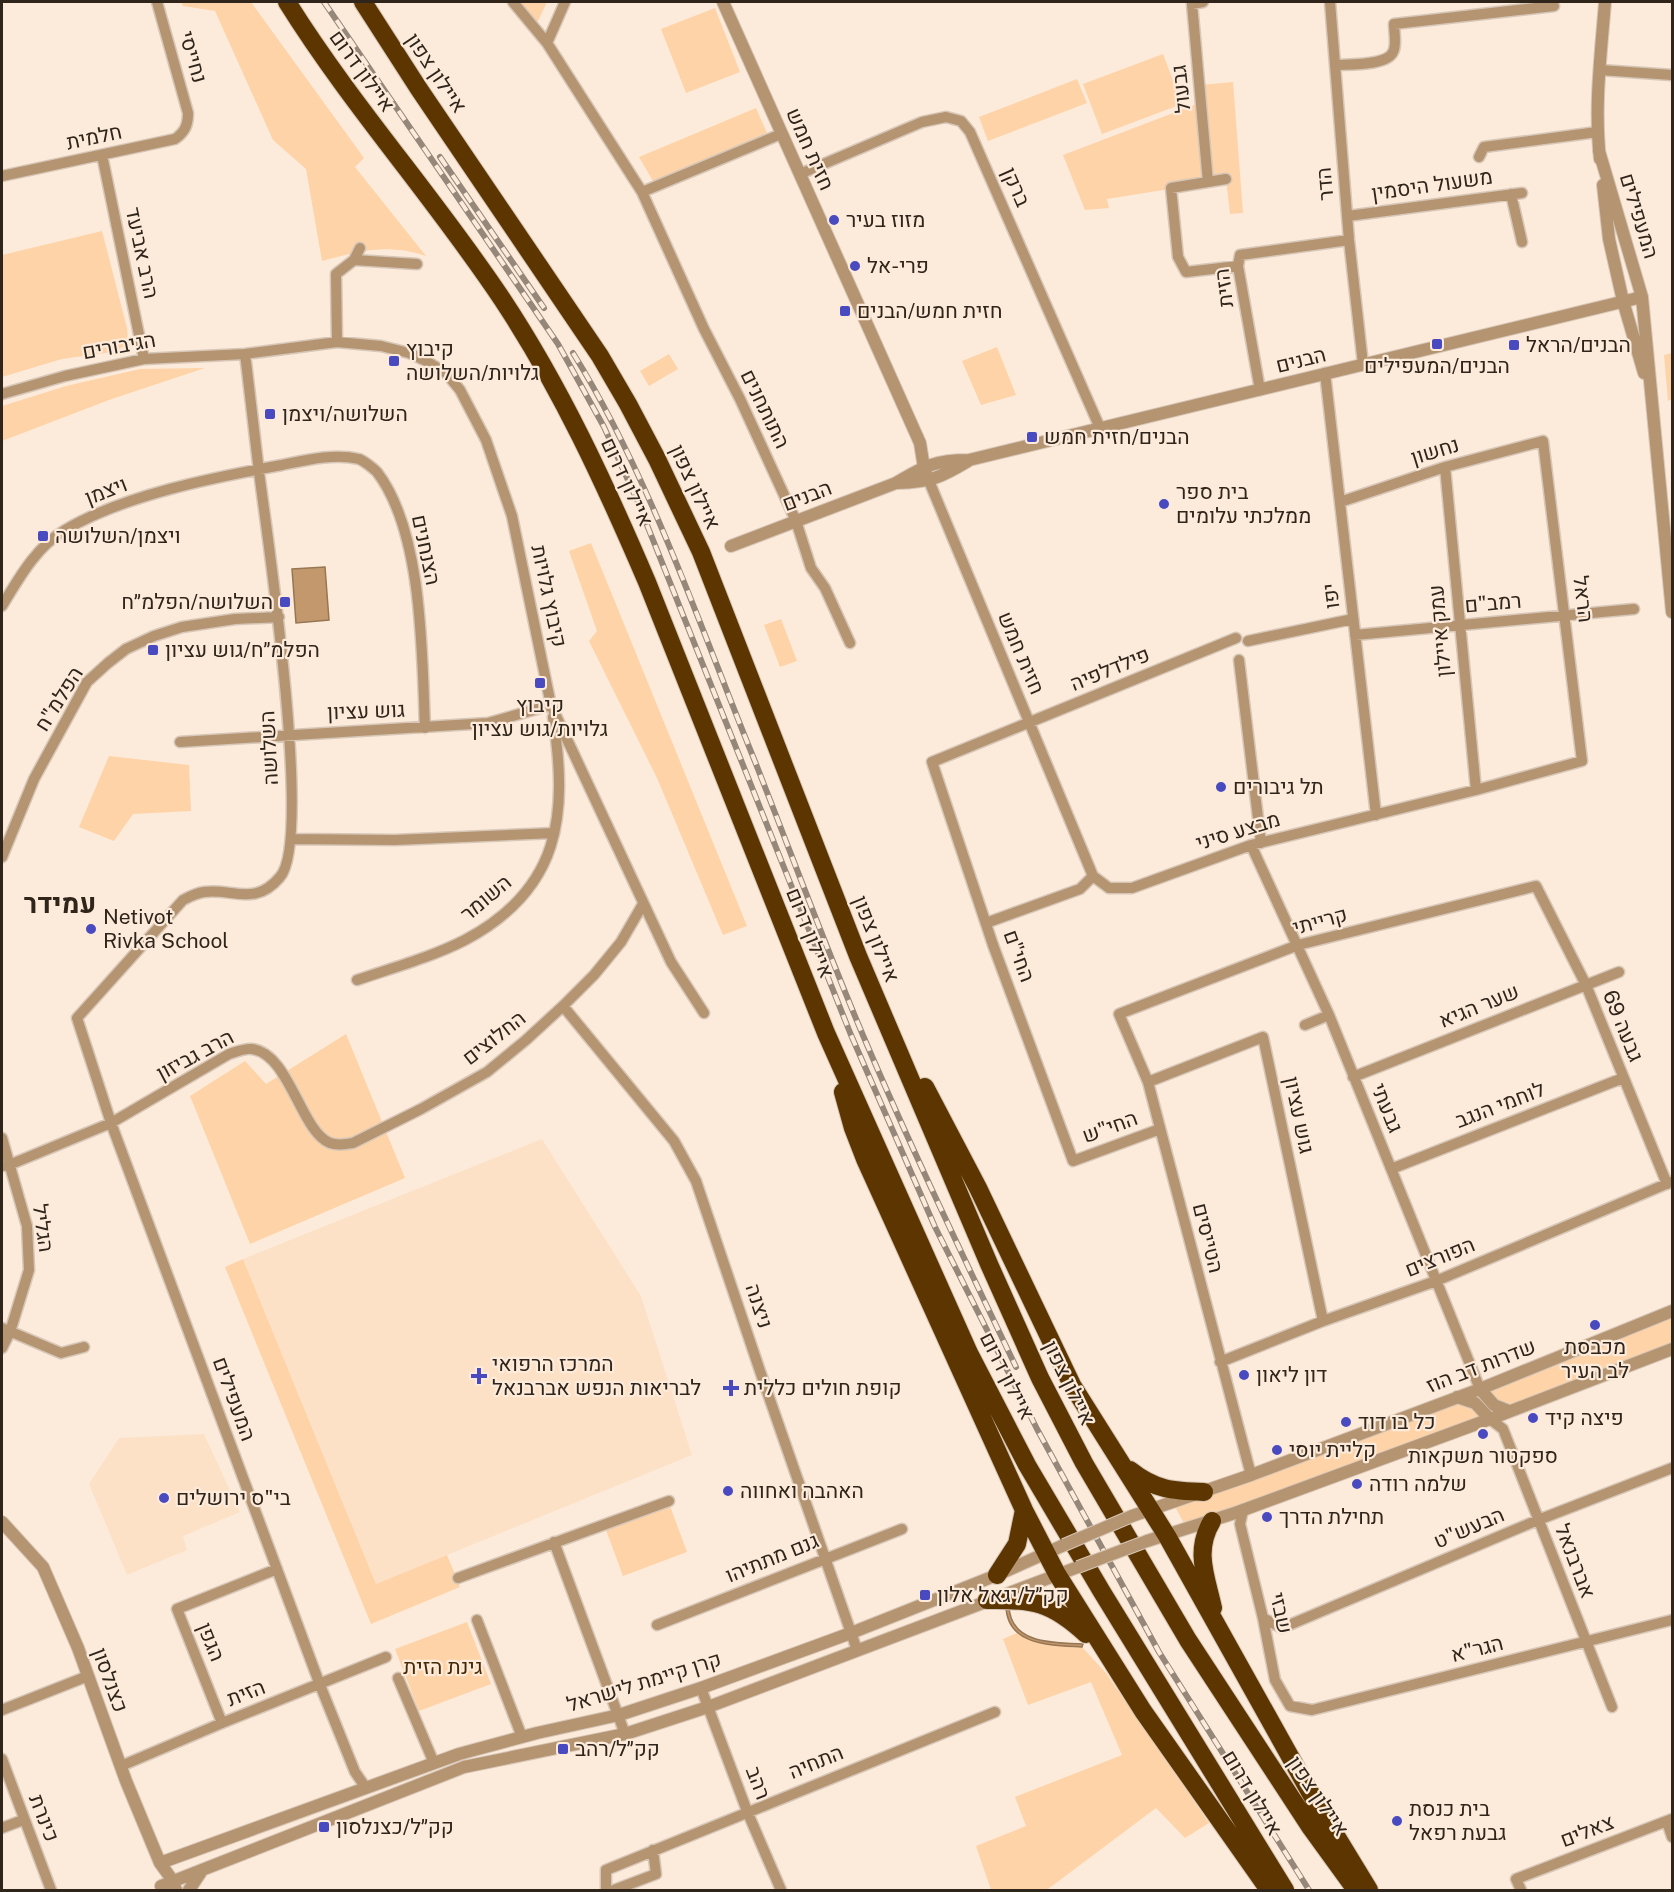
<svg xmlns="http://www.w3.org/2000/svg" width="1674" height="1892" font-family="'Public Sans',Heebo,sans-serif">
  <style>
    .built { fill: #fce1c6 }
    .green { fill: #fed3a8 }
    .water { fill: #c3986c; stroke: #977654; stroke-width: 1.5 }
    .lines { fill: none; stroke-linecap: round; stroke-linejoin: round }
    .minor-casing { stroke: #d7c7b8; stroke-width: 13 }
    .tertiary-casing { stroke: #d7c7b8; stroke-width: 14 }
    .motorway-casing { stroke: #d7c7b8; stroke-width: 20 }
    .minor { stroke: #b59471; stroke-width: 10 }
    .tertiary { stroke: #b59471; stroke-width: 12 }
    .motorway { stroke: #5c3500; stroke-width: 18 }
    .rail-casing { stroke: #95877a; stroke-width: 6 }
    .rail { stroke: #fcebdb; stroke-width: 4; stroke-dasharray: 11; stroke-linecap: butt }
    .tertiary-bridge-casing { stroke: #d7c7b8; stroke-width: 14; stroke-linecap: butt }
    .tertiary-bridge { stroke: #b59471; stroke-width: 12 }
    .poi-dot { fill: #494ac0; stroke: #fcebdb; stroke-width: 2 }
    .labels { text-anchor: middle; stroke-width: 4.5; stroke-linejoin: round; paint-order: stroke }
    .street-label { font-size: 21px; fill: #30251b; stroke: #fcebdb }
    .poi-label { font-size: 21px; fill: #30251b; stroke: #fcebdb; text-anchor: start }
    .park-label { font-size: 21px; fill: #462803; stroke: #fcebdb }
    .district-label { font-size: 27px; font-weight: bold; fill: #30251b; stroke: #fcebdb }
  </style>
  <rect width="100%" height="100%" fill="#fcebdb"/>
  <!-- built -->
  <path class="built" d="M542 1139 641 1296 692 1455 376 1584 243 1259Z
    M204 1434 240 1512 183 1536 187 1550 127 1575 89 1484 119 1438Z"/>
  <!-- green -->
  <path class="green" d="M181 2H251L364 158 355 167 426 256C387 243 360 251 322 261L306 169 273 140 215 11 183 6Z
    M520 2H547L537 23Z
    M715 8 740 72 686 93 661 29Z
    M1163 54 1182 104 1102 134 1083 84Z
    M1077 79 1087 103 988 141 979 117Z
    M1233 82 1243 213 1230 214 1226 180 1107 199 1109 208 1085 210 1063 155 1202 102 1200 85Z
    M756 108 767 133 653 181 639 157Z
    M102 231 127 328C129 341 126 348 113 352L62 359 2 377V255Z
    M997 347 1016 395 981 405 962 361Z
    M1672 353V399L1668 401 1664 355Z
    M669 354 678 369 649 386 640 371Z
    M205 368 109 400 2 441V406L66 386 140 369Z
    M591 543 747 926 723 935 657 778 589 641 597 631 569 551Z
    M781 619 797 661 780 667 764 625Z
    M109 756 189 765 191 811 133 814 114 841 79 827Z
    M346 1034 405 1178 250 1244 190 1096 245 1061 266 1084Z
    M243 1259 376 1584 447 1555 460 1587 371 1624 225 1267Z
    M1672 1311V1349L1509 1411 1480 1389Z
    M1457 1397 1490 1419 1187 1529 1173 1503Z
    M670 1506 687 1552 623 1576 606 1530Z
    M467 1622 491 1684 419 1711 395 1649Z
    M1017 1633 1029 1640 1082 1647 1106 1673 1209 1823 1185 1838 1156 1808 1048 1889V1890H991L976 1846 1026 1826 1015 1797 1122 1755 1091 1682 1028 1705 1003 1639Z"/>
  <!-- water -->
  <path class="water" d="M325 567 329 620 296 623 292 569Z
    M1006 1605 1009 1606C1010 1644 1054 1643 1083 1644L1082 1647C1051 1645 1006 1646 1006 1605Z"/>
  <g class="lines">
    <!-- minor casing -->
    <g class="minor-casing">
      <path id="minor" d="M513 2 547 43 642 192 704 329 740 399 796 521 811 568 825 588 850 643
        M1203 2 1192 4 1208 182
        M1330 2 1349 240 1363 364
        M547 43 565 2
        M1335 65C1349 64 1387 66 1393 52 1397 45 1394 32 1394 24L1554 6
        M1600 70 1672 75
        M102 155 144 359
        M1479 157 1484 147 1597 132
        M800 174 922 122 946 117 961 121 970 132 1100 428
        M2 176 175 139C185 132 188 125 188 113L157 2
        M1226 179 1171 188 1178 257 1186 272 1238 266
        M642 192 781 134
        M1511 194 1522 242
        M1348 216 1522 193
        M354 260 417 264
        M337 342 336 274 354 260 360 248
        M245 354C250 393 254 432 259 472 267 534 313 840 280 877 255 907 233 888 204 892 196 893 189 897 183 900L77 1018 111 1123 320 1685 355 1772 366 1788
        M1325 373 1376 815
        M1260 390 1238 266 1240 255 1349 240
        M2 394 65 376 144 359 245 354 337 342 381 346 409 353 428 362 447 374 460 390 486 440 512 516 551 705 671 962 704 1013
        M1445 467 1476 790
        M929 481 1093 876
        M2 606C19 578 36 547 65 530 124 495 215 477 282 465 306 460 334 453 359 459 364 461 373 468 377 472 423 532 422 655 425 728
        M1355 635 1634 609
        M1248 641 1353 619
        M1239 660 1261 843
        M180 742 488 723 551 705
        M291 839 395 840 554 833
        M1251 845 1329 1015 1480 1389
        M2 857 34 779 87 682 108 663 126 649 154 636 182 627 235 619 279 617
        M1093 876 1109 888H1132L1251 845 1476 790 1582 761 1543 441 1445 467 1340 502
        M986 923 1080 889 1093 876
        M357 980C392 968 432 957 465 940 561 889 568 815 553 717
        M563 1006 674 1141 696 1181 761 1374 857 1650
        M1305 1025 1329 1015
        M1353 1077 1619 972
        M1148 1082 1263 1037 1323 1321
        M1160 1129 1073 1161 993 945 932 762 1236 638
        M2 1138 27 1226 29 1270 10 1332 2 1348
        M2 1166 9 1165 111 1123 229 1054C236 1052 245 1048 252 1049 289 1053 301 1132 330 1143 338 1146 345 1144 353 1143L421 1109 487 1072 526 1040 563 1006 594 975 621 942 643 904
        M1391 1169 1623 1078
        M2 1328 61 1353 84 1347
        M1220 1362 1323 1321 1436 1281 1671 1182
        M1490 1419 1503 1429 1612 1707
        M1251 1475 1148 1082 1119 1014 1298 945 1536 886 1586 985 1667 1184
        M1243 1510 1240 1524 1263 1618 1275 1680 1290 1706 1312 1710 1672 1620
        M554 1542 625 1734
        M458 1578 669 1501
        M1263 1618 1282 1628 1538 1520 1672 1468
        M477 1620 522 1737
        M657 1625 902 1529
        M398 1678 434 1763
        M701 1688 747 1811 781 1890
        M2 1710 88 1676
        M222 1723 177 1609 277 1569
        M2 1759 51 1890
        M121 1766 222 1723 386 1657
        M1667 1822 1672 1837
        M2 1828 23 1820
        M606 1890V1870L995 1712
        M614 1890 656 1874 653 1850
        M1521 1890 1516 1879 1672 1819"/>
    </g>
    <!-- tertiary casing -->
    <g class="tertiary-casing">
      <path id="tertiary" d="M723 2 920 443 924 468 929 481
        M1599 151 1642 297 1672 612
        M1600 159C1594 106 1601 54 1605 2
        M1603 185 1609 239 1623 301 1644 373
        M897 483C930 482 940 478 968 461
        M731 546 896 483C924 466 936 460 969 460L1642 297
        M1480 1389 1494 1405 1509 1411
        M1457 1397 1475 1403 1490 1419
        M1132 1516 1251 1475 1480 1389 1672 1311
        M2 1522 43 1567 78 1648 126 1781 160 1863 173 1881 176 1890
        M1147 1541 1235 1513 1490 1419 1672 1349
        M160 1863 459 1754 537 1733 619 1715 701 1688 851 1633 997 1575 1064 1545
        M161 1886 464 1767 625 1734 708 1707 1078 1567
        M189 1890 201 1872"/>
    </g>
    <!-- motorway casing -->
    <g class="motorway-casing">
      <path id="motorway" d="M287 2C352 106 434 197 502 299 561 388 605 484 647 582L826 1033 969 1353 1027 1465 1102 1592 1285 1890
        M363 2 419 89 600 356 628 404 657 459 701 552 858 956 989 1264 1040 1378 1084 1463 1188 1640 1311 1828 1356 1890
        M925 1087 978 1188 1072 1385 1167 1536 1316 1803 1369 1890
        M843 1092 853 1128 865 1159 1024 1510 1057 1574 1143 1711 1269 1890
        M1130 1470C1155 1490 1173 1491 1204 1492
        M1212 1521C1194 1551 1206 1576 1213 1608
        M997 1575 1017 1544 1024 1510
        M987 1600C1034 1599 1051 1602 1086 1634"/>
    </g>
    <!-- minor -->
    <use href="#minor" class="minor"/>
    <!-- tertiary -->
    <use href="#tertiary" class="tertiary"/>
    <!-- motorway -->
    <use href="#motorway" class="motorway"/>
    <!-- rail casing -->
    <g class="rail-casing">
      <path id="rail" d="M324 2 558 344 604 427 637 500 851 1035 935 1227 1037 1429 1159 1652 1309 1890
        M440 157 544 308
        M573 353C650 477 699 624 754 759 790 850 824 943 862 1033 910 1146 963 1256 1016 1367"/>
    </g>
    <!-- rail -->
    <use href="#rail" class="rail"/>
    <!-- tertiary-bridge casing -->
    <g class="tertiary-bridge-casing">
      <path id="tertiary-bridge" d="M1064 1545 1132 1516
        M1078 1567 1147 1541"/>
    </g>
    <!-- tertiary-bridge -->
    <use href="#tertiary-bridge" class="tertiary-bridge"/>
  </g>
  <!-- markers -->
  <g class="poi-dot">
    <circle cx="834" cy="220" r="6"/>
    <circle cx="855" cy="266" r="6"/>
    <rect x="839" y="305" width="12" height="12" rx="3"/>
    <rect x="1431" y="338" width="12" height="12" rx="3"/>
    <rect x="1508" y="339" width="12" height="12" rx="3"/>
    <rect x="388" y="355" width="12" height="12" rx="3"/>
    <rect x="264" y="408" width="12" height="12" rx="3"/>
    <rect x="1026" y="431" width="12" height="12" rx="3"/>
    <circle cx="1164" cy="504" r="6"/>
    <rect x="37" y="530" width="12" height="12" rx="3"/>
    <rect x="279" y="596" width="12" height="12" rx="3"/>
    <rect x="147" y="644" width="12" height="12" rx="3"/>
    <rect x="534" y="677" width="12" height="12" rx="3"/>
    <circle cx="1221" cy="787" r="6"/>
    <circle cx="91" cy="929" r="6"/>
    <circle cx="1595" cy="1325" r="6"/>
    <circle cx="1244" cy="1375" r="6"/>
    <path d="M476 1367h6v6h6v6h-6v6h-6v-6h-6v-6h6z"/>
    <path d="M728 1379h6v6h6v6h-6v6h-6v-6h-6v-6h6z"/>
    <circle cx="1533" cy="1418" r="6"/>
    <circle cx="1346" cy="1422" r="6"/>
    <circle cx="1483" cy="1434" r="6"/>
    <circle cx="1277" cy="1450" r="6"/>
    <circle cx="1357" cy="1484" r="6"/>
    <circle cx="728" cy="1491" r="6"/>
    <circle cx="164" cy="1498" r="6"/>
    <circle cx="1267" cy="1517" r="6"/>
    <rect x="919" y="1589" width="12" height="12" rx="3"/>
    <rect x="557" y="1743" width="12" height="12" rx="3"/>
    <circle cx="1397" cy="1821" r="6"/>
    <rect x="318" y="1821" width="12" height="12" rx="3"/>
  </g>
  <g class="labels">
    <!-- street labels -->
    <g class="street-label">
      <text transform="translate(193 57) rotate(74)" y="7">נחייסי</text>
      <text transform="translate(362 71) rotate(54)" y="7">איילון דרום</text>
      <text transform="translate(436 73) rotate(56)" y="7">איילון צפון</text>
      <text transform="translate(1181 89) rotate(-96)" y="7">גבעול</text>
      <text transform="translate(94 137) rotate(-12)" y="7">חלמית</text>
      <text transform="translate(810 149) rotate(66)" y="7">חזית חמש</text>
      <text transform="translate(1325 184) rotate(-95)" y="7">הדר</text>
      <text transform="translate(1432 185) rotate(-8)" y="7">משעול היסמין</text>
      <text transform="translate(1016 187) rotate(66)" y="7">ברקן</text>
      <text transform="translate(1639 216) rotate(73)" y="7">המעפילים</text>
      <text transform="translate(142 253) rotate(78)" y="7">הרב אביעד</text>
      <text transform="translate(1224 288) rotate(-97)" y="7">הזית</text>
      <text transform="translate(119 346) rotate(-10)" y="7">הגיבורים</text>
      <text transform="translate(1301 360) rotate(-14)" y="7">הבנים</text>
      <text transform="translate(765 409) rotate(64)" y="7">התותחנים</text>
      <text transform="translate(1435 451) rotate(-17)" y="7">נחשון</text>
      <text transform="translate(627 482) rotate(65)" y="7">איילון דרום</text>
      <text transform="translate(695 487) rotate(65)" y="7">איילון צפון</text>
      <text transform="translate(106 491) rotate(-21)" y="7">ויצמן</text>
      <text transform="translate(807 496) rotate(-21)" y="7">הבנים</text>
      <text transform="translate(426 550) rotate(78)" y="7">הצנחנים</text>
      <text transform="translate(549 596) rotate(78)" y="7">קיבוץ גלויות</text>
      <text transform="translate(1331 596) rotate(-97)" y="7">יפו</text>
      <text transform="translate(1583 599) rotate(83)" y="7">הראל</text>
      <text transform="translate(1493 603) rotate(-5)" y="7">רמב"ם</text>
      <text transform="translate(1440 631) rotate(-95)" y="7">עמק איילון</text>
      <text transform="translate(1021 653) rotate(67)" y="7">חזית חמש</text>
      <text transform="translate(1110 669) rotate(-22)" y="7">פילדלפיה</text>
      <text transform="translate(59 699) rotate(-58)" y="7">הפלמ"ח</text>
      <text transform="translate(366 711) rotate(-2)" y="7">גוש עציון</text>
      <text transform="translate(269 748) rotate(-93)" y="7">השלושה</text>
      <text transform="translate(1238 831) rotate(-17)" y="7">מבצע סיני</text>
      <text transform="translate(486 898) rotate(-40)" y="7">השומר</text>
      <text transform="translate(1320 921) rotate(-15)" y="7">קרייתי</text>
      <text transform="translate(810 933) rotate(68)" y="7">איילון דרום</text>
      <text transform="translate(876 939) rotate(68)" y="7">איילון צפון</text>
      <text transform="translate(1019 956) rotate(70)" y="7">החי"ם</text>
      <text transform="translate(1479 1006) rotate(-22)" y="7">שער הגיא</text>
      <text transform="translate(1623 1026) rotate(68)" y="7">גבעה 69</text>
      <text transform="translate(494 1038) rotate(-38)" y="7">החלוצים</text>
      <text transform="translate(195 1055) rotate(-28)" y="7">הרב גביזון</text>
      <text transform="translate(1500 1105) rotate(-21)" y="7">לוחמי הנגב</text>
      <text transform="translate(1387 1108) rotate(68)" y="7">גבעתי</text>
      <text transform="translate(1299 1115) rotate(78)" y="7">גוש עציון</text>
      <text transform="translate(1110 1127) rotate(-20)" y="7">החי"ש</text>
      <text transform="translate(43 1228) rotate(82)" y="7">הגליל</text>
      <text transform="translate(1208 1238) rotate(76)" y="7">הטייסים</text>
      <text transform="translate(1440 1257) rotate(-22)" y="7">הפורצים</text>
      <text transform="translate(759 1306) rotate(72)" y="7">ניצנה</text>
      <text transform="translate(1481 1366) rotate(-21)" y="7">שדרות דב הוז</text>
      <text transform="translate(1007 1376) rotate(63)" y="7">איילון דרום</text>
      <text transform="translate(1069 1383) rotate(64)" y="7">איילון צפון</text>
      <text transform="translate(234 1399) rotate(70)" y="7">המעפילים</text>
      <text transform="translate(1469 1528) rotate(-23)" y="7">הבעש"ט</text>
      <text transform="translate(772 1558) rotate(-22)" y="7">גנם מתתיהו</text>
      <text transform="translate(1575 1561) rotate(69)" y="7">אברבנאל</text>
      <text transform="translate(1281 1613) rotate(78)" y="7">שבזי</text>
      <text transform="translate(211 1642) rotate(68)" y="7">הגפן</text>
      <text transform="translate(1477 1649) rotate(-14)" y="7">הגר"א</text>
      <text transform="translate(110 1680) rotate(70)" y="7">כצנלסון</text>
      <text transform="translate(644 1682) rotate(-17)" y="7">קרן קיימת לישראל</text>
      <text transform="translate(246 1693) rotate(-21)" y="7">הזית</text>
      <text transform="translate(816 1762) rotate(-22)" y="7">התחיה</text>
      <text transform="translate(758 1783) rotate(69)" y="7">רהב</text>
      <text transform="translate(1252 1793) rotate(59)" y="7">איילון דרום</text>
      <text transform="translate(1318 1796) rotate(56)" y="7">איילון צפון</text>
      <text transform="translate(44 1818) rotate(69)" y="7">כינרת</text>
      <text transform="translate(1587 1831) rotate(-21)" y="7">צאלים</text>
    </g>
    <!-- poi labels -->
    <g class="poi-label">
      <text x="846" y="227">מזוז בעיר</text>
      <text x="867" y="273">פרי-אל</text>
      <text x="857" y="318">חזית חמש/הבנים</text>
      <text x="1526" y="352">הבנים/הראל</text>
      <text x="406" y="356">קיבוץ<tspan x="406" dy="24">גלויות/השלושה</tspan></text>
      <text x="1437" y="373" text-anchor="middle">הבנים/המעפילים</text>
      <text x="282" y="421">השלושה/ויצמן</text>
      <text x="1044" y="444">הבנים/חזית חמש</text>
      <text x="1176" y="499">בית ספר<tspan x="1176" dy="24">ממלכתי עלומים</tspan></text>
      <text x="55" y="543">ויצמן/השלושה</text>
      <text x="273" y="609" text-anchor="end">השלושה/הפלמ״ח</text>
      <text x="165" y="657">הפלמ״ח/גוש עציון</text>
      <text x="540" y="712" text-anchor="middle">קיבוץ<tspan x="540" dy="24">גלויות/גוש עציון</tspan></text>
      <text x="1233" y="794">תל גיבורים</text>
      <text x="103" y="924">Netivot<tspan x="103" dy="24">Rivka School</tspan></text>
      <text x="1595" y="1354" text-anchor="middle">מכבסת<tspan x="1595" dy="24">לב העיר</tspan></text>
      <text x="492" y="1371">המרכז הרפואי<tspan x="492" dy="24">לבריאות הנפש אברבנאל</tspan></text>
      <text x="1256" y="1382">דון ליאון</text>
      <text x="744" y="1395">קופת חולים כללית</text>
      <text x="1545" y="1425">פיצה קיד</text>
      <text x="1358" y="1429">כל בו דוד</text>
      <text x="1289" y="1457">קליית יוסי</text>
      <text x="1483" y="1463" text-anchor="middle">ספקטור משקאות</text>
      <text x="1369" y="1491">שלמה רודה</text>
      <text x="740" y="1498">האהבה ואחווה</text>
      <text x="176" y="1505">בי"ס ירושלים</text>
      <text x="1279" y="1524">תחילת הדרך</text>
      <text x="937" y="1602">קק״ל/יגאל אלון</text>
      <text x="575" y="1756">קק״ל/רהב</text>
      <text x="1409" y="1816">בית כנסת<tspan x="1409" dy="24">גבעת רפאל</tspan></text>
      <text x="336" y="1834">קק״ל/כצנלסון</text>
    </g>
    <!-- park labels -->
    <g class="park-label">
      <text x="443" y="1674">גינת הזית</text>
    </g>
    <!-- district labels -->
    <g class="district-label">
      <text x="60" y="913">עמידר</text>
    </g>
  </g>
  <!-- border -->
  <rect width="1674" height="1892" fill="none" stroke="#30251b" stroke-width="6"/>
</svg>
